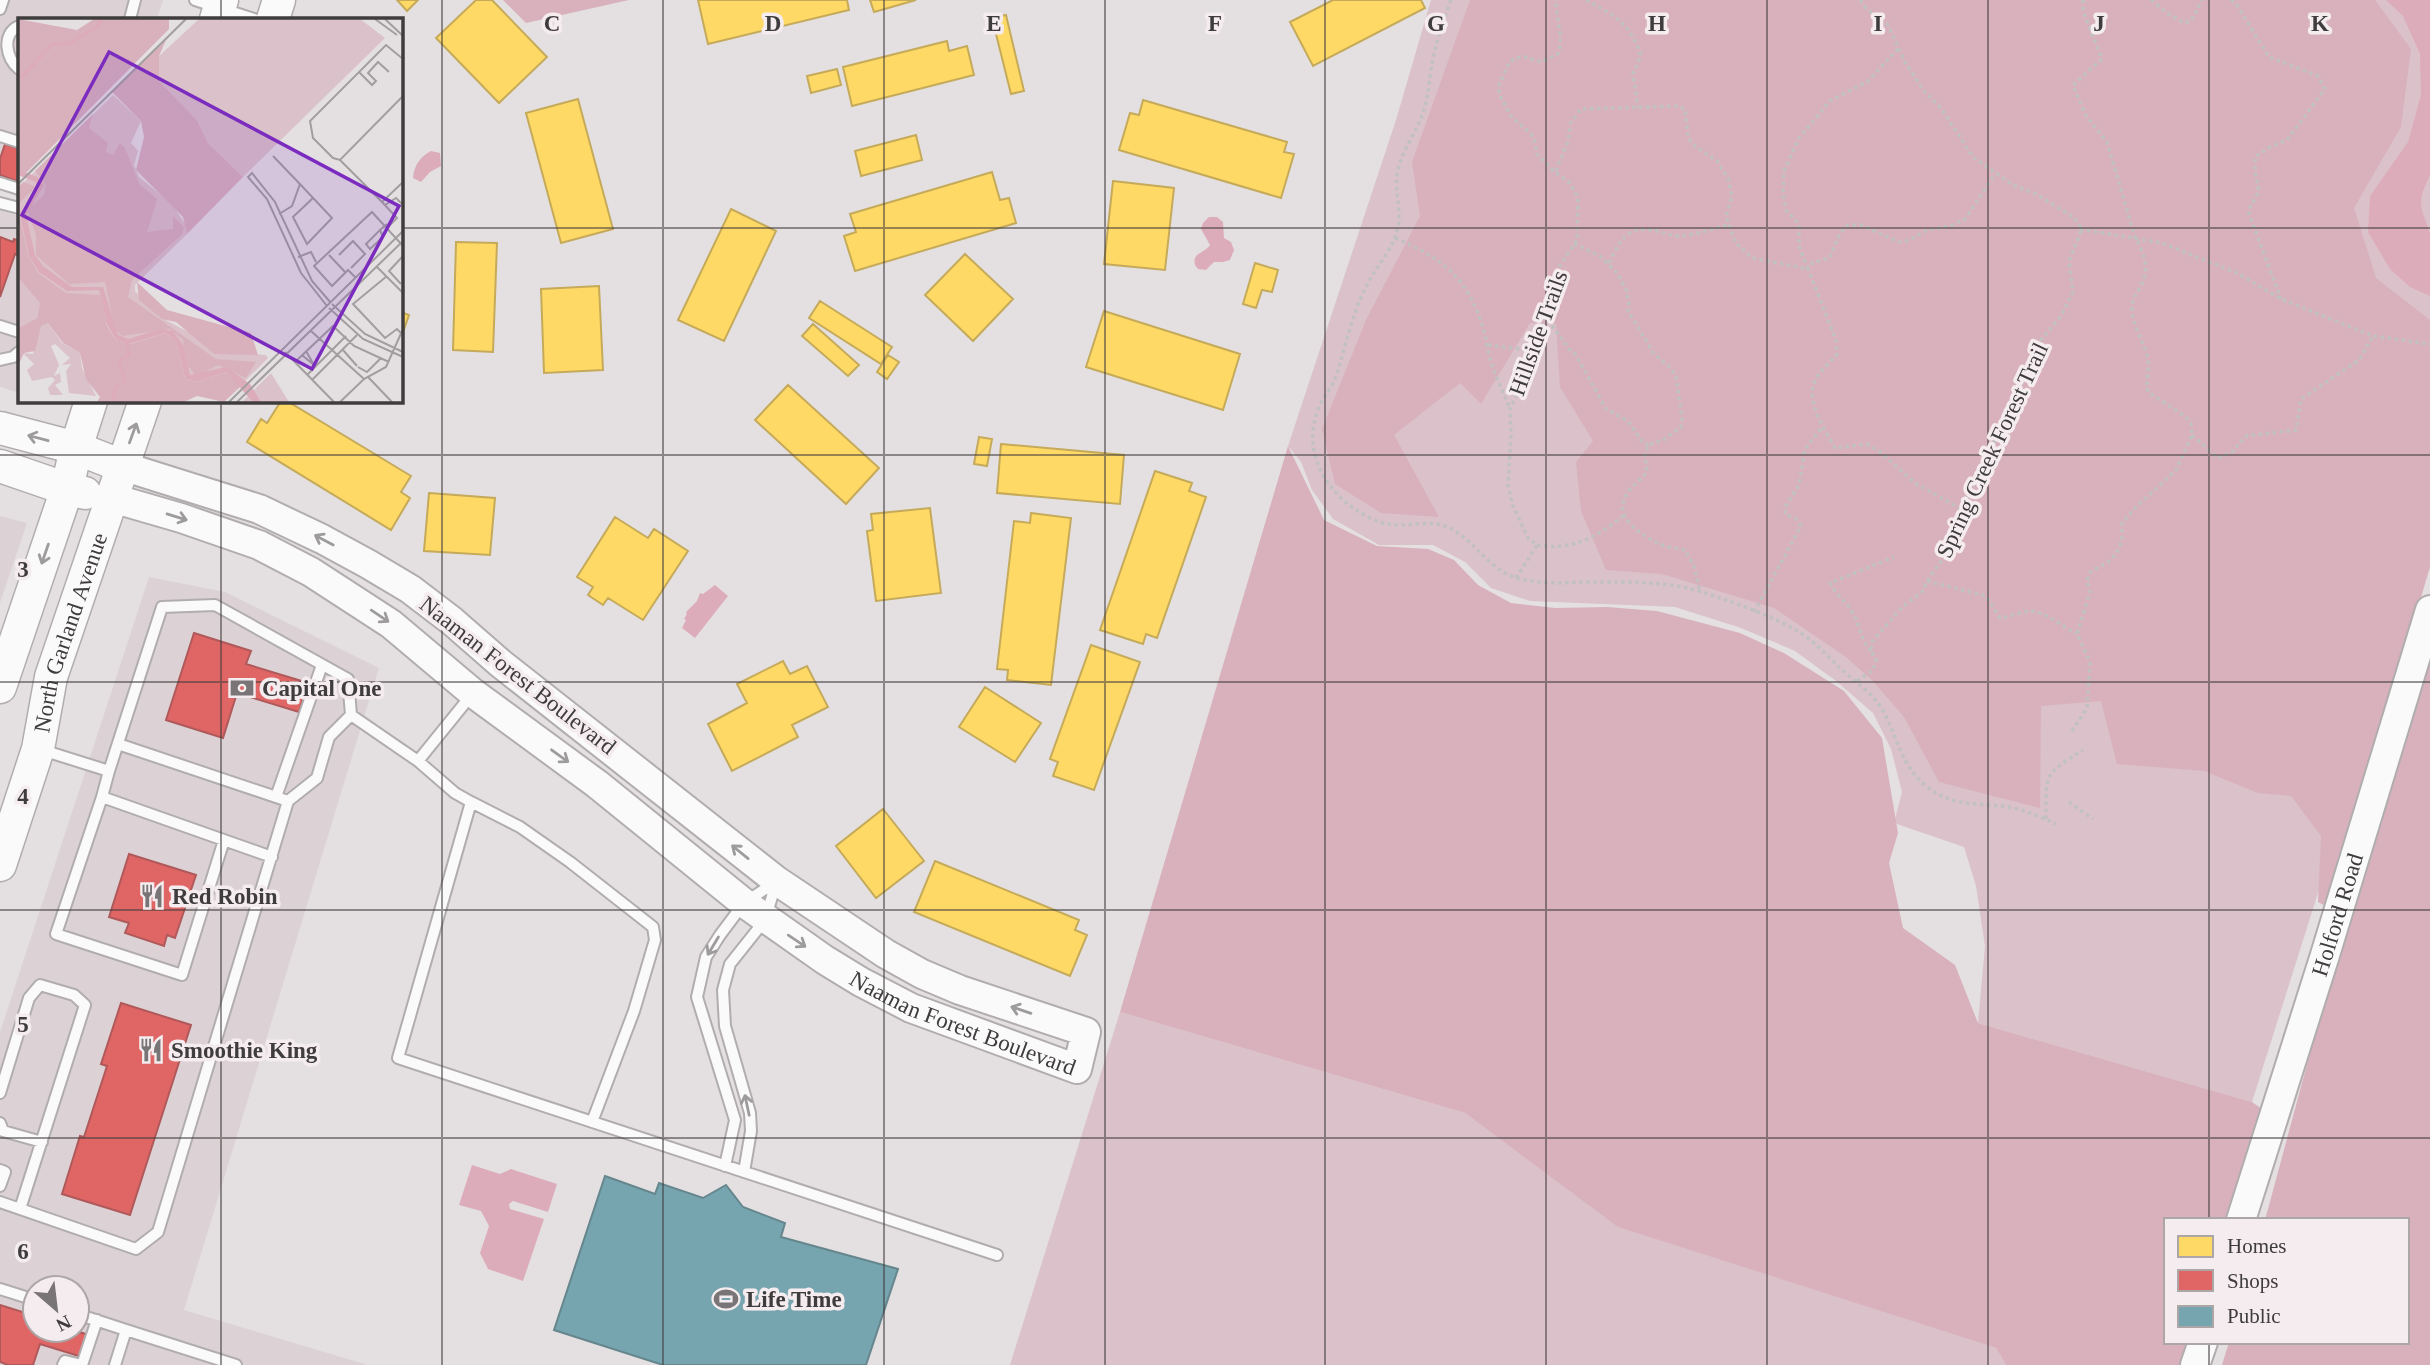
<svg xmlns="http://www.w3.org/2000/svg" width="2430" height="1365" font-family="Georgia,serif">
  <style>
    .built { fill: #dcd2d5; fill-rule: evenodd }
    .green { fill: #dbc1c9 }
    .forest { fill: #d8b1bd }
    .water { fill: #ddacbb }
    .homes { fill: #ffd966; stroke: #c5aa5a; stroke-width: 2 }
    .shops { fill: #e06666; stroke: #b0595a; stroke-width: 2 }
    .public { fill: #76a5af; stroke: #66868d; stroke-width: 2 }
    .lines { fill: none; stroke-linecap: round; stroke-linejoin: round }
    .service-casing { stroke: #b1adaf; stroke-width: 14 }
    .tertiary-casing { stroke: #b1adaf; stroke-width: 32 }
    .secondary-casing { stroke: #b1adaf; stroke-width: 35 }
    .path { stroke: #c2c1c1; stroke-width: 3.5; stroke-dasharray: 3.5 3.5; stroke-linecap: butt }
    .service { stroke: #fbfafb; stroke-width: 10 }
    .tertiary { stroke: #fbfafb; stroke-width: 28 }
    .secondary { stroke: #fbfafb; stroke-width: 32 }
    .oneway { stroke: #9d9b9c }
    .grid { fill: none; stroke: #3f3c3d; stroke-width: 2; stroke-opacity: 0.55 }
    .labels { text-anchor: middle; stroke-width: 7; stroke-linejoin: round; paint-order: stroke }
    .street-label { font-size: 23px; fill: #3f3c3d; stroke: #f4ecee }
    .poi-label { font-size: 23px; font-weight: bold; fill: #3f3c3d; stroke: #f4ecee; text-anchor: start }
    .inset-river { fill: none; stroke: #ddacbb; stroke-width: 3.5 }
    .inset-road { fill: none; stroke: #a29ea0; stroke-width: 2 }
    .view { fill: #7b2cbf; fill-opacity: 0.15; stroke: #7b2cbf; stroke-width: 3.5 }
    .inset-edge { fill: none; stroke: #3f3c3d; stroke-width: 3.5 }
    .grid-label { font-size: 23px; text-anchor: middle; font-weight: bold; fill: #3f3c3d; stroke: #f4ecee; stroke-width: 7; stroke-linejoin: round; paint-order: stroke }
  </style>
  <rect width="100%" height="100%" fill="#e4e0e2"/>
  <!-- built -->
  <path class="built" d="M0 0H163L157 19H19V197L0 190Z
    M0 210 19 216V384L16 392 0 387Z
    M0 516 27 523 0 603Z
    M149 577 225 592 379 668 184 1310 368 1365H0V1032ZM35 1288H77V1330H35Z"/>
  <!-- green -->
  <path class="green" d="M1431 0H2430V538L2252 1102 1978 1023 1985 946 1976 886 1964 847 1894 823 1902 792 1891 749 1873 713 1836 681 1795 651 1741 628 1675 607 1530 601 1491 588 1465 562 1433 545H1379L1333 519 1312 490 1301 462 1288 446 1396 120Z
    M1120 1012 1465 1113 1619 1227 1996 1348 2006 1365H1010Z"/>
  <!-- forest -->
  <path class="forest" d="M503 0H629L526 23Z
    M1470 0H2375L2411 49 2401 127 2354 208 2376 278 2430 320V567L2329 908 2318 902 2321 836 2291 796 2258 793 2204 771 2117 764 2101 701 2041 706 2040 808 1939 782 1904 717 1872 680 1846 657 1774 608 1662 574 1606 570 1581 511 1576 462 1593 441 1560 387 1556 324 1530 323 1481 404 1460 383 1394 435 1439 517 1381 513 1335 484 1322 429 1366 320 1420 216 1412 162Z
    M1288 446 1324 520 1377 546 1428 549 1454 560 1478 585 1511 603 1555 608 1607 607 1657 611 1740 633 1784 653 1844 691 1882 738 1898 833 1889 863 1903 928 1955 965 1978 1023 2252 1102 2266 1112 2231 1220H2166V1342H2191L2183 1365H2006L1996 1348 1618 1227 1465 1113 1120 1012Z
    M2430 658V1365H2222L2229 1342H2407V1220H2265L2351 902Z"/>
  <!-- water -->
  <path class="water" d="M2386 0H2430V175C2416 204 2420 205 2430 233 2430 245 2430 281 2430 296L2410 287 2390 269 2368 232 2370 196 2408 142 2421 95 2420 54 2403 16Z
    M431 151 440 153 441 166 430 172 421 182 413 178C414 165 420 157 431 151Z
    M1209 217H1217L1223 222 1224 238 1231 242 1234 250 1230 260 1223 262H1214L1206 270 1198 269 1195 265C1192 252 1204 254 1210 245L1201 229 1203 223Z
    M715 585 728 596 695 638 682 628 686 620 684 619 687 614 686 612 697 601 700 593 703 594Z
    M472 1165 500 1174 511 1169 557 1184 548 1212 513 1201 509 1204 510 1209 544 1219 523 1281 488 1269 480 1253 489 1226 481 1211 459 1205Z"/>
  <!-- homes -->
  <path class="homes" d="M397 0H418L407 11Z
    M476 0H492L547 57 499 103 436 38Z
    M698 0H847L849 10 708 44Z
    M870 0H916L874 12Z
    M1333 0H1421L1425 8 1313 66 1290 22Z
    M1006 15 1024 91 1011 94 992 18Z
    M947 41 949 51 967 46 974 75 852 106 843 67Z
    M837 69 841 85 811 93 807 76Z
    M578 99 613 229 561 243 526 113Z
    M1143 100 1287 142 1284 152 1294 154 1281 198 1119 150 1130 113 1139 115Z
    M916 135 922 160 861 176 855 151Z
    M992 172 1000 200 1009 198 1016 223 855 271 844 236 856 232 850 214Z
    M1113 181 1174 188 1165 270 1104 264Z
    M731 209 776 231 724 341 678 320Z
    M456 242 497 243 493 352 453 350Z
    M965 254 1013 299 973 341 925 295Z
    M1255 263 1278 270 1272 292 1262 290 1256 308 1243 304Z
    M599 286 603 370 544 373 541 289Z
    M820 301 892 347 881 364 809 318Z
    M1104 311 1240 354 1223 410 1086 367Z
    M401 312 409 315 401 338Z
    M813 324 859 365 848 376 802 336Z
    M888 355 899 362 887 379 877 372Z
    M788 385 879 468 846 504 755 420Z
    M281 401H287L411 476 401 492 410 498 391 530 247 442 261 419 267 423Z
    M979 437 992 439 987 466 974 464Z
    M1001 444 1124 455 1120 504 997 493Z
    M1155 471 1192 483 1189 491 1206 497 1157 638 1146 634 1143 644 1100 630Z
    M429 493 495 498 490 555 424 551Z
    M930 508 941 593 876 601 867 531 873 530 871 514Z
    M1031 513 1071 518 1051 685 1007 680 1008 670 997 669 1014 521 1030 523Z
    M615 517 648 538 654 529 688 551 643 620 608 598 603 605 588 595 593 587 577 577Z
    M1091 645 1140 662 1094 790 1053 776 1058 762 1050 759Z
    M783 661 790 674 807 666 828 707 792 725 798 737 732 771 708 724 747 703 737 684Z
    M985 687 1041 723 1015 762 959 727Z
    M883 809 924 861 876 898 836 846Z
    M935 861 1079 920 1075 930 1087 935 1070 976 914 912Z"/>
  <!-- shops -->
  <path class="shops" d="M5 144 19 149V182L0 175V159Z
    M0 237 13 242 14 239 19 241V256L15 254 0 297Z
    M194 633 251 651 246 664 308 683 299 712 237 693 223 738 166 720Z
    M129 854 196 875 175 938 167 935 164 946 125 933 129 923 109 917Z
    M121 1003 191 1025 130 1215 62 1194 80 1136 84 1137 107 1066 101 1064Z
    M0 1305 35 1316V1330H73L89 1335 82 1357 40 1344 33 1365H8L0 1362Z"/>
  <!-- public -->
  <path class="public" d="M605 1176 655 1194 659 1183 703 1198 726 1185 743 1207 785 1223 781 1237 898 1269 866 1365H663L554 1330Z"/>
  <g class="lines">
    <!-- service casing -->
    <g class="service-casing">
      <path id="service" d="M195 0 254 19
        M0 9 3 0
        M130 19 135 0
        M19 26C1 34 6 58 19 69
        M0 136 19 142
        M0 183 19 189
        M0 203 19 208
        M0 326 19 332
        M0 360 13 357 19 352
        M351 715 418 761 473 693
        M118 744 288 801
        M418 761 455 793 471 802
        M109 771 102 797 272 857
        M102 797 56 934 182 975 224 840
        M276 797 322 665
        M0 1093 29 998 40 985 74 995 85 1005 20 1209
        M592 1122 634 1011 655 940 653 927 570 862 520 827 471 802 398 1058 997 1255
        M0 1123 3 1131 42 1142
        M725 1166 735 1120 697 997 706 957 720 935 744 903 774 883
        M0 1170 5 1172 0 1186
        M744 1172 751 1131 750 1113 725 1026 723 990 730 964 765 920 776 883
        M0 1202 136 1249 158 1232 288 801 317 778 329 737 351 715 348 679 215 605 162 607 109 771 39 749
        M0 1289 35 1300
        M77 1314 126 1330 115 1365
        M126 1330 236 1365
        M63 1365 65 1361 82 1365 97 1320"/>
    </g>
    <!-- tertiary casing -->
    <g class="tertiary-casing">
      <g id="tertiary">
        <path id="s1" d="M112 498 181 518 259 545 311 572 391 624 473 693 597 784 744 903 825 960 861 982 911 1008 1077 1069 1086 1032 960 990 922 974 886 954 777 881 500 663 452 621 410 589 368 564 322 539 259 509 122 466"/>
        <path id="s2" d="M2241 1220 2325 955 2430 610"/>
        <path d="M2195 1365 2203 1342"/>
      </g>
    </g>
    <!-- secondary casing -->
    <g class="secondary-casing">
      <g id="secondary">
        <path d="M216 19 222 0"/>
        <path d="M273 19 279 0"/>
        <path d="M0 428 76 448 122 466"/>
        <path d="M0 466 67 489 85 493"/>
        <path d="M0 687 67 489 76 448 91 401"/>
        <path id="s3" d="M0 865 38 749 51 677 145 401"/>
      </g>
    </g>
    <!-- path -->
    <path class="path" d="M1451 0C1444 20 1437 38 1433 59 1429 77 1429 96 1423 113 1416 133 1403 149 1398 169 1393 190 1403 210 1397 231 1392 250 1376 267 1367 285 1352 313 1346 346 1336 376 1332 389 1321 399 1317 412 1300 462 1337 508 1383 523 1403 529 1425 519 1445 526 1474 537 1486 569 1517 578 1539 584 1562 583 1585 582 1630 582 1672 580 1714 596 1743 606 1776 617 1802 634 1818 644 1830 659 1843 671 1857 683 1872 693 1882 709 1897 735 1901 766 1926 786 1955 810 1985 801 2018 809 2031 813 2044 818 2056 824
      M1586 0C1614 15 1631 24 1641 56L1633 74 1638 107
      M2151 0 2167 13 2184 23 2191 21 2202 0
      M2231 0 2237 5 2269 57 2318 76 2325 89 2287 140 2270 147 2255 157V172L2259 191 2248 211 2281 299
      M1556 171 1568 141 1571 122 1581 109 1678 106 1685 109 1688 136 1692 144 1717 161 1728 178 1732 196 1726 216 1735 242 1752 258 1808 269
      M2080 229 2162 243 2237 273 2281 299 2373 336 2430 344
      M1395 238C1444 259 1468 278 1484 331 1487 342 1488 356 1493 367 1497 381 1504 393 1509 407
      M1574 244 1600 256 1617 273 1626 289 1629 302 1628 311 1636 324 1654 354 1671 368 1676 377 1682 418 1681 427 1663 440 1648 445 1645 455 1647 472C1639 483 1626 488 1623 503 1619 520 1643 536 1657 543 1665 547 1676 548 1685 550L1694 566 1700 591
      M1609 263C1619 243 1625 226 1652 230 1661 231 1669 236 1679 236 1695 235 1711 229 1727 225
      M1808 269 1799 246V224L1786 210 1783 194 1784 171 1799 138 1830 101 1868 81 1898 49
      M1544 314 1569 349 1576 355 1606 409 1628 421 1641 440 1648 445
      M1488 345 1528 350
      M2192 435 2218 458 2232 452 2246 436 2296 430 2301 399 2359 360 2373 336
      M1961 509 1915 483 1879 451 1867 444 1835 448C1824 428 1802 398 1818 375 1824 368 1831 361 1837 354L1836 340 1808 269 1812 263 1829 258C1836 246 1837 234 1848 225H1861L1899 242 1910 240 1927 230 1950 226 1965 219 1995 174
      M1537 545C1572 551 1597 537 1623 516
      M1516 578 1537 545 1528 538 1513 506 1508 485 1511 435 1510 409 1517 394V381L1521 369 1543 326 1544 310 1555 273 1577 240 1578 198 1570 183 1551 169 1537 154 1534 137 1511 116 1500 96 1498 87 1509 63 1515 58 1525 57 1541 62 1558 54C1564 37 1556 18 1556 0
      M1927 581 1986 596 2000 618C2009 617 2021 612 2029 611 2045 611 2062 626 2076 634
      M1754 612 1801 526 1796 519 1785 514 1786 506 1799 485 1805 449 1823 426
      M1871 651C1860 639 1860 624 1851 610 1845 600 1835 594 1830 583L1894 557
      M1857 681 1873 670 1876 659 1871 651 1872 642 1902 607 1922 592 1927 581 1947 553 1964 504 2016 397 2033 355 2041 340 2061 316 2073 292 2069 261 2080 234V226L2073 217 2036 194 2013 185 1973 157 1941 108 1924 91 1905 62 1888 25 1866 8 1860 0
      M2072 731 2087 708 2090 662 2077 634 2090 592 2087 580 2090 572 2108 562 2116 554 2122 541V523L2135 508 2176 470 2192 435 2191 424 2186 417 2148 392C2145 381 2150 371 2148 360 2145 343 2132 327 2132 308 2132 298 2138 292 2142 284 2150 268 2143 251 2135 237L2107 142 2085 114 2073 85 2102 59 2083 11V0
      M2069 802 2093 819
      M2046 819C2046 773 2043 775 2083 750"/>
    <!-- service -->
    <use href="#service" class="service"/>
    <!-- tertiary -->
    <use href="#tertiary" class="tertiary"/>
    <!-- secondary -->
    <use href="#secondary" class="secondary"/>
  </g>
  <!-- one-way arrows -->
  <defs><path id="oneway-shaft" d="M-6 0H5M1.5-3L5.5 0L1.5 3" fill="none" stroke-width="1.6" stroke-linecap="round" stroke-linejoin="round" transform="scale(1.75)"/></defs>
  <g class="oneway">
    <use href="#oneway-shaft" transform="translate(133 433) rotate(-70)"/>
    <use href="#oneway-shaft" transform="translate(38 438) rotate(-165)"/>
    <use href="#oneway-shaft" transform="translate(177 517) rotate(17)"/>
    <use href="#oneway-shaft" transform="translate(324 540) rotate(-152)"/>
    <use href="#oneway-shaft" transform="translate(45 554) rotate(109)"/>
    <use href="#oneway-shaft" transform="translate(380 616) rotate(34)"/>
    <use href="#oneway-shaft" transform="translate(560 756) rotate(36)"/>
    <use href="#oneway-shaft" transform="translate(740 852) rotate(-141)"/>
    <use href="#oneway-shaft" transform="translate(797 941) rotate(34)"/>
    <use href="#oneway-shaft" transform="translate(713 946) rotate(121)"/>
    <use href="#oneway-shaft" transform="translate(1021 1010) rotate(-161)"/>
    <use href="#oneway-shaft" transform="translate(747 1105) rotate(-102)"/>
  </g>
  <!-- grid -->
  <path class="grid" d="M221 0V19M442 0V1365M663 0V1365M884 0V1365M1105 0V1365M1325 0V1365M1546 0V1365M1767 0V1365M1988 0V1365M2209 0V1220M0 228H19M401 228H2430M221 401V1365M0 455H2430M0 682H2430M0 910H2430M0 1138H2430M2209 1342V1365"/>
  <!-- icons -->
  <defs>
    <g id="bank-bare" transform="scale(1.89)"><path d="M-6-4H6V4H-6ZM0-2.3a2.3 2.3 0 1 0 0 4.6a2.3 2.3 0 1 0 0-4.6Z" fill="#797577" stroke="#f4ecee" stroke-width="2.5" paint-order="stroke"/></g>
    <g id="restaurant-bare" transform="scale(1.89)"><path d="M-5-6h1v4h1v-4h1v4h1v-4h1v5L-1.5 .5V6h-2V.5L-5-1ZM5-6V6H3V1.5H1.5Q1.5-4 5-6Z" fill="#797577" stroke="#f4ecee" stroke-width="2.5" paint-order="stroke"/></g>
    <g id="stadium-bare" transform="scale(1.89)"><path d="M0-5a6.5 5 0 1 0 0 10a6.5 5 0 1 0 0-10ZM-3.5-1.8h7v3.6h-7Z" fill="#797577" stroke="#f4ecee" stroke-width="2.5" paint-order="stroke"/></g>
  </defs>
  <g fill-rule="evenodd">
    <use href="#bank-bare" x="242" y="688"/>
    <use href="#restaurant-bare" x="152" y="896"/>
    <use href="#restaurant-bare" x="151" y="1050"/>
    <use href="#stadium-bare" x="726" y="1299"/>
  </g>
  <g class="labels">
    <!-- street labels -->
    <g class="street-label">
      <text transform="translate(1538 333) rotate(-70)" y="8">Hillside Trails</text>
      <text transform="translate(1992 450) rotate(-65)" y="8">Spring Creek Forest Trail</text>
      <text dy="8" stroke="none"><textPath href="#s3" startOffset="243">North Garland Avenue</textPath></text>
      <text transform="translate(518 675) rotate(38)" y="8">Naaman Forest Boulevard</text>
      <text dy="8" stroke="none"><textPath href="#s2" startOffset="320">Holford Road</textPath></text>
      <text dy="8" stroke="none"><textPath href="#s1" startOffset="1010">Naaman Forest Boulevard</textPath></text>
    </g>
    <!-- poi labels -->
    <g class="poi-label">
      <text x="262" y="696">Capital One</text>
      <text x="172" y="904">Red Robin</text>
      <text x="171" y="1058">Smoothie King</text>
      <text x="746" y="1307">Life Time</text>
    </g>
  </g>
  <!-- overview -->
  <g transform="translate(18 18)">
    <rect width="385" height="385" fill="#e4e0e2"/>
    <path d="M181 1H342L367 20 225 159 190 125 179 102 141 63V38ZM95 77 123 103 113 125 120 133 116 147 121 159 154 186 169 209V216L117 267V273L144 300 210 335 248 337 250 340 225 365 206 351 174 362 150 313 108 324 97 315 91 300 61 329 22 286 19 300 0 310V170ZM30 305 44 325 62 335 64 350 78 378 51 375 48 353 53 346 44 347 52 340 37 326 33 328 41 347 36 358 42 355 43 364 37 367 45 377H32L30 370 37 362 34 359 14 363 9 352 16 346 5 335 15 336 22 308ZM253 355 271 384H224Z" fill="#dbc1c9"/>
    <path d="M0 1 59 12 76 1H151V11L7 156 0 154ZM148 22 141 38V63L179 102 190 125 225 159 169 216 165 199 118 152 126 119 123 103 94 74ZM75 96 71 110 90 125 88 134 95 137 102 125 107 130 121 166 139 181 129 214 155 211V198L166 209 164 216 114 262 110 279 198 341 238 344 228 360 200 347 178 358 170 348 165 322 152 311 104 318 97 311 87 264 51 266 18 237V217L9 192 26 177 28 167 17 153ZM5 164 18 169 2 184 1 196 10 237 20 255 48 275 82 277 89 308 98 322 113 326 147 315 158 323 167 361 179 364 208 354 223 368 206 384 179 378 166 384H79L82 379 68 361 62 335 45 325 30 305 23 308 17 333 6 335 0 348V310L19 300 22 285 0 259V169ZM119 264 149 292 233 315 240 337 196 336 158 304 144 301 121 282Z" fill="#d8b1bd"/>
    <path d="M0 152 20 159 26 167 8 197 17 237 25 248 54 269H85L100 317 111 321 142 311 155 313 166 328 172 357 208 349 232 366 243 384H235L208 354 179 364 167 361 158 323 147 315 112 326 98 322 89 307 81 272 49 273 21 254 11 238 2 196 18 172V164L0 157Z" fill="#ddacbb"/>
    <path class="inset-river" d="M2 60 35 26 52 25 79 9 84 1M95 384 97 370 107 363 101 343 111 337 108 324"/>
    <path class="inset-road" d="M357 1 379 17M367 1 385 18M385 41 368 27 292 103 295 120 315 140 322 142 385 78M341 54 354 67 358 63 350 55 360 44 371 54M255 138 280 164 314 200 289 226 275 199 295 180M322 142 364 184M0 166 168 1M367 187 378 180 385 187M261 196 274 188 282 166M371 208 379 200 364 184 385 164M362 212 365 219 352 231 348 226 362 212 369 206M311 237 328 255M321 237 335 223 347 236 333 250M280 239 293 234 298 244M359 249 385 275M369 258 335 286 367 320 379 311 383 315M337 259 330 252 314 268 296 248 354 194 385 228M383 266 371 253 385 238M314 286 347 316 385 334M309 288 283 255 249 181 230 159 234 155 257 184 294 263 313 285M311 290 345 321 385 339M293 313 346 361M325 332 339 348M267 334 316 384M284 337 296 347 288 333M277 344 315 308 336 328 371 344M340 349 349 354 363 340M289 357 328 318M350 359 374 384M294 362 339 317M211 384 385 213M219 384 385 223M322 384 346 361 368 349 385 311"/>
    <path class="view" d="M91 34 381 188 294 351 4 197Z"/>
    <rect width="385" height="385" class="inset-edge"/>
  </g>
  <g class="grid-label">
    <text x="552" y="31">C</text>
    <text x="773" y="31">D</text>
    <text x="994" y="31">E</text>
    <text x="1215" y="31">F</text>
    <text x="1436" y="31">G</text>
    <text x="1657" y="31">H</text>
    <text x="1878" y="31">I</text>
    <text x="2099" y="31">J</text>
    <text x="2320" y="31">K</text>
    <text x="23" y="577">3</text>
    <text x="23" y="804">4</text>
    <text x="23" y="1032">5</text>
    <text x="23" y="1259">6</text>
  </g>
  <!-- legend -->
  <rect x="2164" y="1218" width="245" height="126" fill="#f4ecee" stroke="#aca6a7" stroke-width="2"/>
  <rect x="2178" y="1236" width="35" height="21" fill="#ffd966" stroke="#aca6a7" stroke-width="2"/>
  <text x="2227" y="1253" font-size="21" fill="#3f3c3d">Homes</text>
  <rect x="2178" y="1270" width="35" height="21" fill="#e06666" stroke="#aca6a7" stroke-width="2"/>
  <text x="2227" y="1288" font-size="21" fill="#3f3c3d">Shops</text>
  <rect x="2178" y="1306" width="35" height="21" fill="#76a5af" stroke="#aca6a7" stroke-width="2"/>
  <text x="2227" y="1323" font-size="21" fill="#3f3c3d">Public</text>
  <!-- north arrow -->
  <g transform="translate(56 1309) rotate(152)"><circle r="33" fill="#f4ecee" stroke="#aca6a7" stroke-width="2"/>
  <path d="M0-5L12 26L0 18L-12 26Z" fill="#797577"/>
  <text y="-10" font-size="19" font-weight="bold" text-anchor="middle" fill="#3f3c3d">N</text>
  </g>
</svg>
